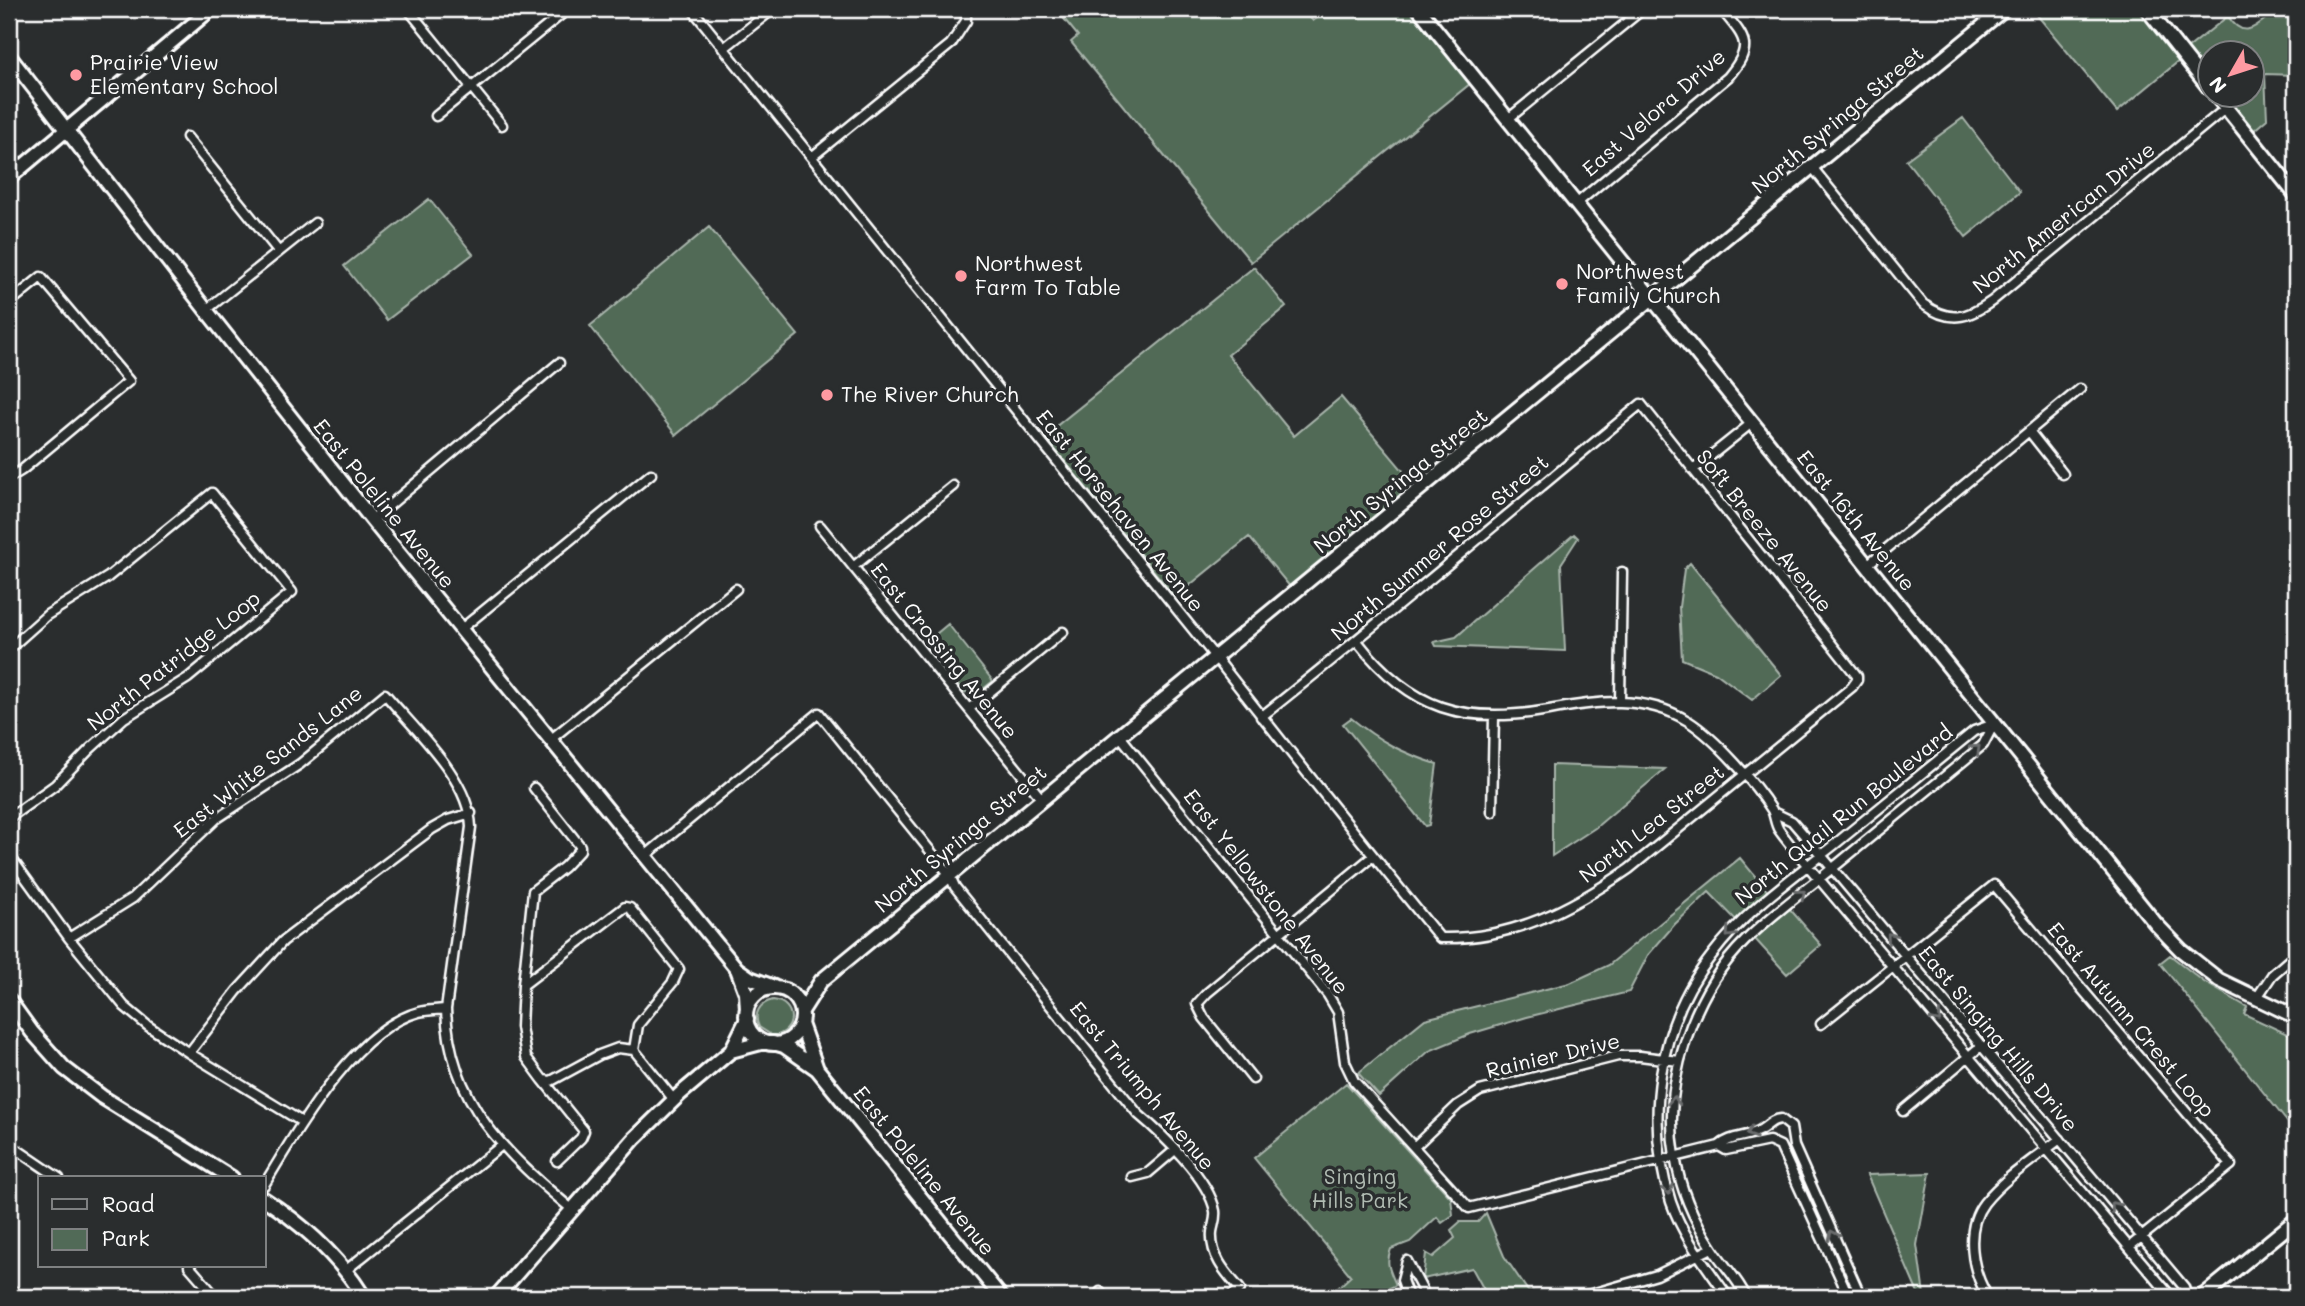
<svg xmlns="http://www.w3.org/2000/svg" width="2305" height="1306" font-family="Mali,sans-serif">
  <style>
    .green { fill: #516a57; stroke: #a8b4ab; stroke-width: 2 }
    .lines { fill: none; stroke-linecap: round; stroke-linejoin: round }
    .street-casing { stroke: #fff; stroke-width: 13 }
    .secondary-casing { stroke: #fff; stroke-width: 18 }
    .street { stroke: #2a2d2e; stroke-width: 8 }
    .secondary { stroke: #2a2d2e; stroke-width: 12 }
    .oneway { stroke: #6a6c6d }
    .poi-dot { fill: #ff9aa2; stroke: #2a2d2e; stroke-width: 2.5 }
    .labels { text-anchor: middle; stroke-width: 7; stroke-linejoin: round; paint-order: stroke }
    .poi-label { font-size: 21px; fill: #fff; stroke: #2a2d2e; text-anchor: start }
    .street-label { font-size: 21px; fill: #fff; stroke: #2a2d2e }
    .park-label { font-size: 21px; fill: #b1bcb3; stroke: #2a2d2e }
  </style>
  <rect width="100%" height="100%" fill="#2a2d2e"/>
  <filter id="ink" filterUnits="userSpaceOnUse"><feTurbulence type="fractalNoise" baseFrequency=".0143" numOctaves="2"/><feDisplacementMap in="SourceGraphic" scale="14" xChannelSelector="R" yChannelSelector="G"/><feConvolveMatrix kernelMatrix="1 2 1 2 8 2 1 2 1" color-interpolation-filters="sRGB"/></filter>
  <g filter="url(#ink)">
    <!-- green -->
    <path class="green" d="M1056 9H1302L1313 21 1329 9H1410L1471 83 1251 262 1071 42 1078 36Z
      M2032 9H2139L2180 60 2117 112Z
      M2278 9H2296V75L2265 74 2267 119 2253 131 2223 95 2252 94V52H2210V78L2187 49 2228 16C2246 45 2261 20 2278 9Z
      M1963 118 2020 192 1966 237 1906 160Z
      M429 199 473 254 387 320 344 266Z
      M709 227 798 335 676 435 590 326Z
      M1254 267 1286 307 1228 355 1294 436 1341 397 1416 486 1291 588 1249 537 1175 597 1044 436Z
      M1574 534 1578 538 1561 564 1565 651 1436 646 1434 642 1456 637Z
      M1690 563 1781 675 1752 700 1716 673 1682 659 1679 607 1684 569Z
      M948 624 993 681 977 694 964 692 924 644Z
      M1351 718C1379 741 1402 753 1437 764L1429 825 1425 826 1343 724Z
      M1552 765 1665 769 1595 828 1552 856Z
      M1740 858 1769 893 1736 920 1709 892 1675 924 1648 955 1629 992 1527 1017 1470 1034 1429 1051 1379 1096 1358 1073 1425 1019 1570 983 1609 965Z
      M1789 908 1821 945 1787 974 1755 939Z
      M2170 955 2204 982 2247 1007 2244 1014 2296 1038V1133L2160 963Z
      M773 1000C797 1003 797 1033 773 1036L759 1027C753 1014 759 1003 773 1000Z
      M1346 1083 1451 1198 1453 1215 1442 1223 1437 1217 1410 1242 1391 1249C1385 1263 1390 1271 1396 1285L1373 1297H1328L1351 1276 1254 1158Z
      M1930 1173 1917 1245 1924 1295 1919 1296 1867 1175Z
      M1486 1213 1504 1256 1528 1291 1555 1295 1554 1297H1488L1472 1268 1423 1279 1426 1253 1433 1257 1455 1238 1451 1230 1460 1222H1478Z"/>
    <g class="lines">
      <!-- street casing -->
      <g class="street-casing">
        <path id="street" d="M408 9 502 125
          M692 9 1216 658C1290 752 1364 845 1440 938 1512 940 1571 909 1629 869L1852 687 1857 680V676L1641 404C1514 508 1390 615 1261 717
          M2245 9 2247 11 2250 9
          M724 48 773 9
          M436 116 568 9
          M1508 119 1643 9
          M187 137 279 252
          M813 156 951 44 966 21V9
          M1812 167 1923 304C1949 323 1967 319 1992 301L2226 108
          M1576 204 1728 77C1755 45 1745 38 1721 9
          M9 303 41 277 129 381 22 470 9 478
          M206 310 315 223
          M2029 431 2063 474
          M1693 470 1753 422
          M372 520 559 363
          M820 526 1041 798
          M1867 565 2080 389
          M853 567 953 486
          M460 630 651 474
          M1357 641C1411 710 1464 725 1549 710 1597 701 1644 694 1688 721 1715 738 1755 783 1772 810 1775 816 1775 824 1779 830 1791 847 1806 863 1819 879L2129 1247 2168 1293 2175 1297
          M9 649 47 615 108 577 212 493 292 592 188 678 124 718 90 749 55 785 9 818
          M1620 701 1622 572
          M969 709 1063 632
          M1120 736 1328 995 1338 1012 1345 1062 1354 1081 1469 1208 1719 1146C1731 1135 1749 1138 1762 1129 1770 1124 1771 1120 1781 1119L1791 1127 1794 1146 1861 1297
          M550 740 736 589
          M1492 812 1494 716
          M1773 812 1792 821 1816 849 2184 1287 2187 1297
          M9 855 69 938 124 1006 148 1026 189 1053 302 1122
          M644 857 819 713 949 874 955 887 1138 1114C1162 1134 1209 1179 1215 1211 1216 1219 1213 1225 1212 1232 1210 1256 1226 1273 1240 1289L1230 1297
          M69 938 133 898 216 819 300 764 385 694C415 730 469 778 471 827L446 1009C449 1103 507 1155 574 1211
          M523 985 533 891 564 867 580 850V846L534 788
          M2256 999 2272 975 2296 954
          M1821 1024 1994 885 2231 1165 2129 1247
          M634 1050 638 1025 673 982 679 969 630 908 625 907 523 985 521 1027 526 1057 543 1080 551 1081 599 1055 618 1048 634 1050 674 1100
          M189 1053 237 991 283 941 432 829 448 820 471 813
          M1253 1079 1204 1018 1197 1004 1207 993 1373 856
          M543 1080 584 1131 581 1138 557 1161
          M1903 1111 1981 1046
          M9 1144 59 1178
          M1719 1146 1726 1150 1769 1141 1780 1146 1849 1297
          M1414 1147 1458 1105 1480 1091 1618 1056H1640L1679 1061
          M1132 1177 1148 1173 1175 1150
          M264 1185C297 1131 354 1029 419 1012 427 1010 437 1010 446 1009
          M1407 1261 1426 1297
          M1407 1261 1402 1280 1408 1297
          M189 1266 216 1297
          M345 1271 502 1145
          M9 1288 22 1297
          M1100 1292 1104 1297
          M1581 1297 1657 1275 1712 1248
          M1728 1297C1707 1267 1683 1237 1671 1202 1644 1120 1658 1023 1712 955 1745 911 1791 879 1834 845 1880 807 1927 769 1974 731L1994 724
          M1746 1297C1738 1279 1724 1266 1713 1249 1695 1222 1680 1189 1675 1156 1662 1084 1693 992 1745 941 1773 913 1808 888 1839 863 1887 824 1935 784 1983 745L1994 724
          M1988 1297C1972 1272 1964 1229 1984 1203 2004 1178 2034 1159 2060 1139"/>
      </g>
      <!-- secondary casing -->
      <g class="secondary-casing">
        <path id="secondary" d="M1419 9 2156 924 2181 950 2219 980 2296 1017
          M2147 9 2210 89
          M9 56 206 310 372 520 737 969 746 993 747 1009
          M2215 94 2296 195
          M9 178 211 9
          M737 969 750 978 774 987
          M746 1016a28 28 0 1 1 56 0a28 28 0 1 1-56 0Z
          M9 1000 32 1032 64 1068 102 1097 232 1178
          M802 1011 821 981 2004 9
          M801 1024 817 1069 1001 1297
          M731 1051 747 1019
          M264 1199C304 1225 339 1257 364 1297
          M496 1297 634 1139 680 1094 731 1051 761 1043H773L784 1046 817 1069
          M2202 1297 2296 1220"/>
      </g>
      <!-- street -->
      <use href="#street" class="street"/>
      <!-- secondary -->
      <use href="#secondary" class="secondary"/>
    </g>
    <!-- one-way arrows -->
    <defs><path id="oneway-chevron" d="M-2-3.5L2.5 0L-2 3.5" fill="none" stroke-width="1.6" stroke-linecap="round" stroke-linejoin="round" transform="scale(1.75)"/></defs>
    <g class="oneway">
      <use href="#oneway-chevron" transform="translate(1976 749) rotate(-43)"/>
      <use href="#oneway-chevron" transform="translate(1801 894) rotate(-39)"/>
      <use href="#oneway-chevron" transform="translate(1730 933) rotate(133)"/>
      <use href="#oneway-chevron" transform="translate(1891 937) rotate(-130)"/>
      <use href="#oneway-chevron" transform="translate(1937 1018) rotate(50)"/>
      <use href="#oneway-chevron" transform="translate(1674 1101) rotate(-86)"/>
      <use href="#oneway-chevron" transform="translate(1751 1133) rotate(161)"/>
      <use href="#oneway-chevron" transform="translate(1668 1190) rotate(75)"/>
      <use href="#oneway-chevron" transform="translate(2115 1206) rotate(-129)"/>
      <use href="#oneway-chevron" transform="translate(1833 1235) rotate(-114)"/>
    </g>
  </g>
  <!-- markers -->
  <g class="poi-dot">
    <circle cx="76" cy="75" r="7"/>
    <circle cx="961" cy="276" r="7"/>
    <circle cx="1562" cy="284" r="7"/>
    <circle cx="827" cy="395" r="7"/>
  </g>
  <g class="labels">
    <!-- poi labels -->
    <g class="poi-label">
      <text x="90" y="70">Prairie View<tspan x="90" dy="24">Elementary School</tspan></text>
      <text x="975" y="271">Northwest<tspan x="975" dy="24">Farm To Table</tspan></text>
      <text x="1576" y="279">Northwest<tspan x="1576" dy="24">Family Church</tspan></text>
      <text x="841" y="402">The River Church</text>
    </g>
    <!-- street labels -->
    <g class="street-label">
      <text transform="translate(1654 113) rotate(-41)" y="7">East Velora Drive</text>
      <text transform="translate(1838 120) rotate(-40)" y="7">North Syringa Street</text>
      <text transform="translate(2064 218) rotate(-39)" y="7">North American Drive</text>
      <text transform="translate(1401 481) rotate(-39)" y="7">North Syringa Street</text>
      <text transform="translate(384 504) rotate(51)" y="7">East Poleline Avenue</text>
      <text transform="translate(1120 511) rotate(51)" y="7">East Horsehaven Avenue</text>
      <text transform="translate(1856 521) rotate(51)" y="7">East 16th Avenue</text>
      <text transform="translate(1764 531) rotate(51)" y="7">Soft Breeze Avenue</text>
      <text transform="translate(1440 548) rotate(-40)" y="7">North Summer Rose Street</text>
      <text transform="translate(944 651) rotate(51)" y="7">East Crossing Avenue</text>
      <text transform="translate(174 661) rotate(-38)" y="7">North Patridge Loop</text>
      <text transform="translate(268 762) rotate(-38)" y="7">East White Sands Lane</text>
      <text transform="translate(1844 815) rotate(-39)" y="7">North Quail Run Boulevard</text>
      <text transform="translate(1652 824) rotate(-38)" y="7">North Lea Street</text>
      <text transform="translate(961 839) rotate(-40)" y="7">North Syringa Street</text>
      <text transform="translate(1266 892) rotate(52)" y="7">East Yellowstone Avenue</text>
      <text transform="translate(2131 1020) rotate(50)" y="7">East Autumn Crest Loop</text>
      <text transform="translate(1998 1039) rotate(50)" y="7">East Singing Hills Drive</text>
      <text transform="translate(1553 1056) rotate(-13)" y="7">Rainier Drive</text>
      <text transform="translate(1142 1086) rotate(50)" y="7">East Triumph Avenue</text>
      <text transform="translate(924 1171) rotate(51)" y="7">East Poleline Avenue</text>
    </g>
    <!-- park labels -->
    <g class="park-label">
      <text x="1360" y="1184">Singing<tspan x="1360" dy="24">Hills Park</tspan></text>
    </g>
  </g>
  <!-- margin -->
  <rect width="2305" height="1306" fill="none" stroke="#2a2d2e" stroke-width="35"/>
  <rect x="18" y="18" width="2270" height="1271" fill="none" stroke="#fff" stroke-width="2.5" filter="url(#ink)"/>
  <!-- legend -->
  <rect x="38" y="1176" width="228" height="91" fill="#2a2d2e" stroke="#7f8182" stroke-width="2"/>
  <rect x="52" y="1199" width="35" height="10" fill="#2a2d2e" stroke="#7f8182" stroke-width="2"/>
  <text x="102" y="1212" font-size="21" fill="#ffffff">Road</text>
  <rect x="52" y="1229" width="35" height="21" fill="#516a57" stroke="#7f8182" stroke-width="2"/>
  <text x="102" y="1246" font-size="21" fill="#ffffff">Park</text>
  <!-- north arrow -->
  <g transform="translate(2231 74) rotate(231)"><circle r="33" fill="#2a2d2e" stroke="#7f8182" stroke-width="2"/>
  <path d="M0-5L12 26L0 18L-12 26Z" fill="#ff9aa2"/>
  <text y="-10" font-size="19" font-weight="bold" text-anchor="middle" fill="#ffffff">N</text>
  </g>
</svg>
